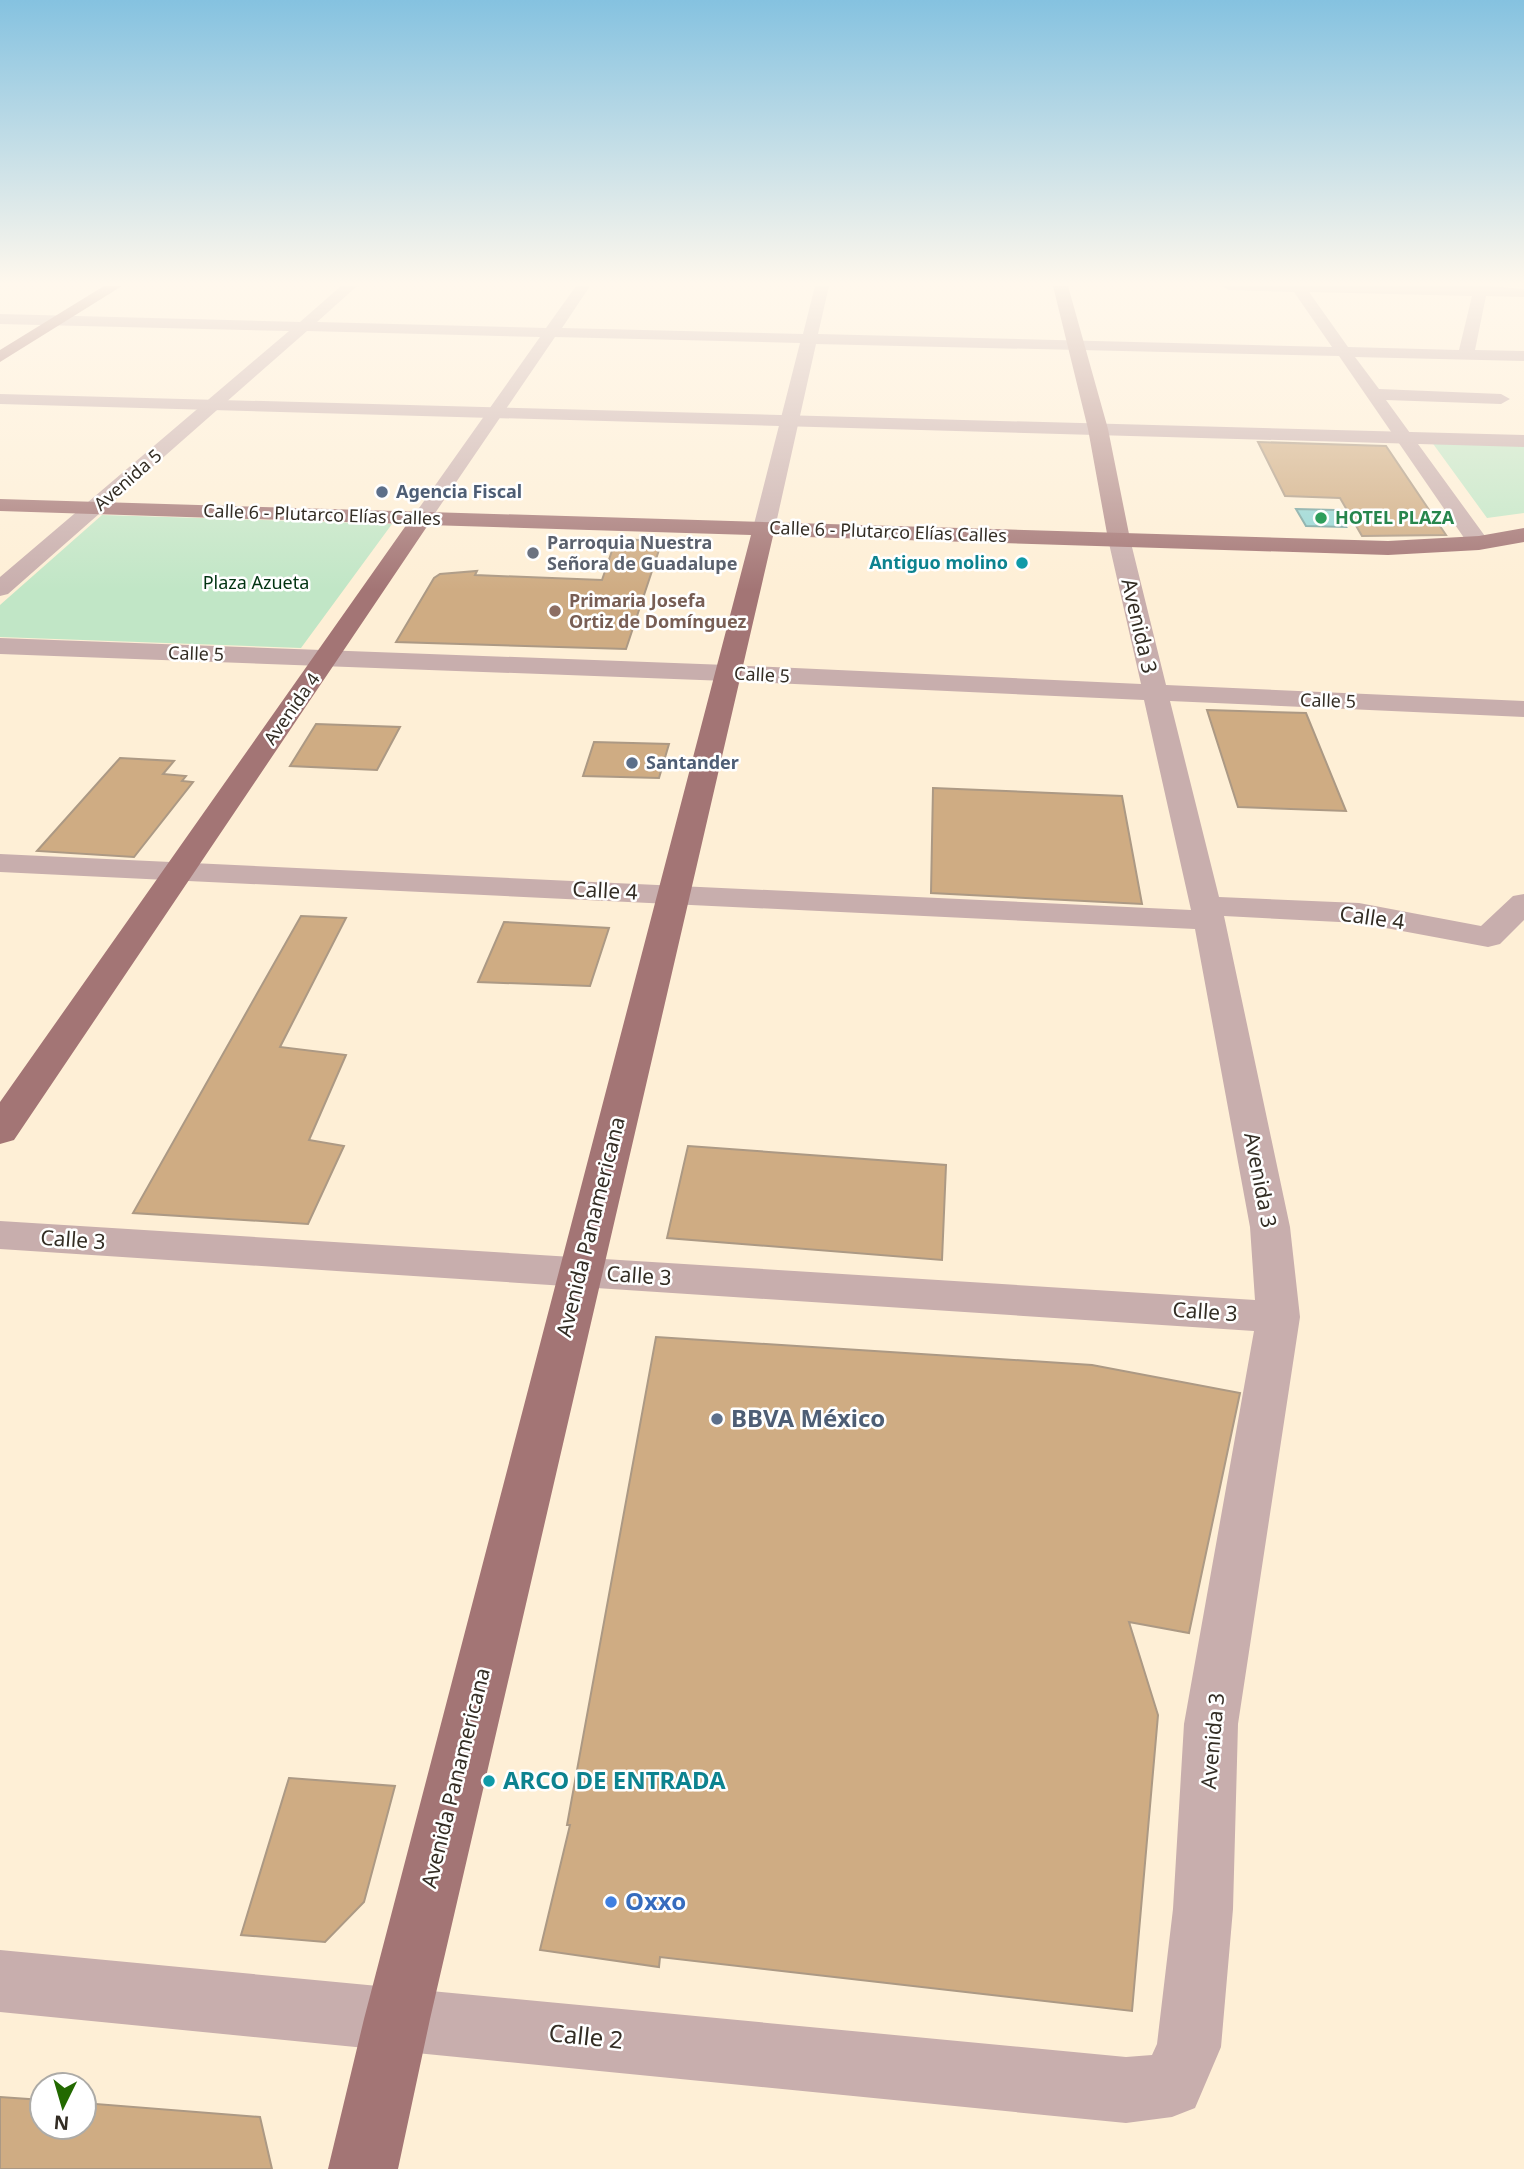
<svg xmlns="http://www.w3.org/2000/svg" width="1524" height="2169" font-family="'Noto Sans',sans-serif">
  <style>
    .green { fill: #c1e6c6 }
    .water { fill: #92d6d5; stroke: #76a3a0; stroke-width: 2 }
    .building { fill: #cfac83; stroke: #ac9984; stroke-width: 2 }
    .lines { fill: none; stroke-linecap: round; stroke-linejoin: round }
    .minor { fill: #c8aead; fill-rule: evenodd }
    .tertiary { fill: #c8aead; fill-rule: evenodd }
    .secondary { fill: #b38d8c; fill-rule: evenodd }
    .primary { fill: #a37575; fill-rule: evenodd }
    .service-dot { fill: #5c6f8a; stroke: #fff; stroke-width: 2.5 }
    .leisure-dot { fill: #2e9e5b; stroke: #fff; stroke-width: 2.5 }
    .worship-dot { fill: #6b7280; stroke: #fff; stroke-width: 2.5 }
    .culture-dot { fill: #0f9aa8; stroke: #fff; stroke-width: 2.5 }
    .education-dot { fill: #8d6e63; stroke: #fff; stroke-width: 2.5 }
    .shop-dot { fill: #3f7fe0; stroke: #fff; stroke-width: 2.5 }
    .labels { text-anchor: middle; stroke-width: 5; stroke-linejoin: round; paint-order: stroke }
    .far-street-label { font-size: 18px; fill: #332d24; stroke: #fff }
    .far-service-label { font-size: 18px; font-weight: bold; fill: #4e5e75; stroke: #fff; text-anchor: start }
    .far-leisure-label { font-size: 18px; font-weight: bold; fill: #27864d; stroke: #fff; text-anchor: start }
    .far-worship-label { font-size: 18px; font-weight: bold; fill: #5b616d; stroke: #fff; text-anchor: start }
    .far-culture-label { font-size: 18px; font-weight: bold; fill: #0d838f; stroke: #fff; text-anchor: end }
    .far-park-label { font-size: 18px; fill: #013311; stroke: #fff }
    .far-education-label { font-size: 18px; font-weight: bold; fill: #785e54; stroke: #fff; text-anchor: start }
    .street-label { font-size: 21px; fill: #332d24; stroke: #fff }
    .near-service-label { font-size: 24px; font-weight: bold; fill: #4e5e75; stroke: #fff; text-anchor: start }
    .near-culture-label { font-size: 24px; font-weight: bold; fill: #0d838f; stroke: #fff; text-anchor: start }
    .near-shop-label { font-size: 24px; font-weight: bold; fill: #366cbe; stroke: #fff; text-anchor: start }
    .near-street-label { font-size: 24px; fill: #332d24; stroke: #fff }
  </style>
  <rect width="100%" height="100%" fill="#feefd6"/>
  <!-- green -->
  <path class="green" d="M1431 441 1524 445V513L1487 518Z
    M102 515 392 524 301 648 0 637V605Z"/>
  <!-- water -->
  <path class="water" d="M1296 509 1335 510 1346 527 1306 526Z"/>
  <!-- building -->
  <path class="building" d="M1258 442 1386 446 1446 535 1362 536 1340 498 1285 496Z
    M616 539 662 541 626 649 396 642 434 578 440 574 477 571 475 575 602 580Z
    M1207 710 1306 713 1346 811 1238 807Z
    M316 724 400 727 377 770 290 766Z
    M594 742 669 744 659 778 583 776Z
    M120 758 174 761 163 774 186 776 182 781 193 782 134 857 37 851Z
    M933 788 1122 796 1142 904 931 893Z
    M301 916 346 918 280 1047 346 1055 309 1140 344 1146 308 1224 133 1213Z
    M504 922 609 928 590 986 478 982Z
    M688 1146 946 1165 942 1260 667 1238Z
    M656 1337 1092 1365 1240 1393 1189 1633 1129 1622 1158 1715 1132 2011 660 1957 659 1967 540 1950 570 1825H567Z
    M289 1778 395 1786 364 1902 325 1942 241 1935Z
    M0 2097 42 2100V2127H84V2103L260 2117 272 2169H0Z"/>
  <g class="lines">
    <!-- minor -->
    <path class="minor" d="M341 286H357L317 322 546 328 576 286H590L562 328 803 334 815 286H829L818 334 1332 347 1294 292 1229 290 1222 286H1488L1524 289V297L1486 296 1475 350 1524 351V361L1355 357 1379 389 1501 394 1510 399 1501 404 1386 400 1490 543 1479 549 1471 548 1339 356 816 344 775 528 764 534 753 528 800 343 555 337 429 522 422 524 412 518 540 337 307 331 8 594 0 596V577L289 331 0 324V314L300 322ZM1309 292 1472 296 1459 350 1348 347Z
      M1119 533 1130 539 1166 685 1524 701V717L1170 701 1219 897 1359 903 1481 926 1513 896 1524 894V920L1500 944 1488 947 1359 923 1224 916 1290 1227 1300 1317 1238 1724 1233 1909 1221 2047 1195 2108 1172 2117 1126 2123 0 2012V1950L1126 2057 1152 2055 1157 2044 1173 1909 1184 1724 1254 1331 0 1249V1221L1255 1300 1250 1227 1195 929 0 872V854L1191 910 1144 700 727 681 718 678 714 673 718 668 727 665 1141 684 1108 539Z"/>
    <!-- tertiary -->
    <path class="tertiary" d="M0 394 1524 435V447L0 404Z
      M0 638 727 665 736 667 740 673 736 679 727 681 0 654Z"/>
    <!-- secondary -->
    <path class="secondary" d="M1053 286H1068L1108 429 1130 539 1127 544H1111L1108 539 1088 429Z"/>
    <!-- primary -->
    <path class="primary" d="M104 286H122L0 362V350Z
      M0 499 1388 541 1479 536 1524 528V542L1479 550 1388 555 773 536 430 2019 398 2169H328L364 2019 751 535 428 525 14 1140 0 1144V1102L407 524 0 511Z"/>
  </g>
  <!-- sky -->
  <linearGradient id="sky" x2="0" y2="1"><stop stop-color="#85c2e0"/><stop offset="0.48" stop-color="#fff8ed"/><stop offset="1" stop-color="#fff8ed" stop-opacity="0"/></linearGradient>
  <rect width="1524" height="590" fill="url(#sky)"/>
  <!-- markers -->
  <g class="service-dot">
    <circle cx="382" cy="492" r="7"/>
    <circle cx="632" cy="763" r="7"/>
    <circle cx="717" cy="1419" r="7"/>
  </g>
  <circle class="leisure-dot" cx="1321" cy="518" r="7"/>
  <circle class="worship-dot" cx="533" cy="553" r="7"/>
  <g class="culture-dot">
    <circle cx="1022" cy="563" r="7"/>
    <circle cx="489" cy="1781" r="7"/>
  </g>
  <circle class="education-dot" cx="555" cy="611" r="7"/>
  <circle class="shop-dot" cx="611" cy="1902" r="7"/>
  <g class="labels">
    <!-- far-street labels -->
    <g class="far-street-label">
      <text transform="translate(128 480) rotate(-41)" y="6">Avenida 5</text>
      <text transform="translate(322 515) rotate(2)" y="6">Calle 6 - Plutarco Elías Calles</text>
      <text transform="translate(888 532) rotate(2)" y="6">Calle 6 - Plutarco Elías Calles</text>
      <text transform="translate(196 654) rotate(2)" y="6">Calle 5</text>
      <text transform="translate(762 675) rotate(3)" y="6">Calle 5</text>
      <text transform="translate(1328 701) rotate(2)" y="6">Calle 5</text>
      <text transform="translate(292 709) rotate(-55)" y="6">Avenida 4</text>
    </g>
    <!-- far-service labels -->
    <g class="far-service-label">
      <text x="396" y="498">Agencia Fiscal</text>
      <text x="646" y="769">Santander</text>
    </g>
    <!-- far-leisure labels -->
    <g class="far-leisure-label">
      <text x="1335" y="524">HOTEL PLAZA</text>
    </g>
    <!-- far-worship labels -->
    <g class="far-worship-label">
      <text x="547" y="549">Parroquia Nuestra<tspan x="547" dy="21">Señora de Guadalupe</tspan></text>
    </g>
    <!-- far-culture labels -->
    <g class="far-culture-label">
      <text x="1008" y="569">Antiguo molino</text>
    </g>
    <!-- far-park labels -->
    <g class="far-park-label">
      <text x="256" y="589">Plaza Azueta</text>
    </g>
    <!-- far-education labels -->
    <g class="far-education-label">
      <text x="569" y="607">Primaria Josefa<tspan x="569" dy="21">Ortiz de Domínguez</tspan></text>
    </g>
    <!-- street labels -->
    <g class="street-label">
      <text transform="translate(1139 626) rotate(77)" y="7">Avenida 3</text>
      <text transform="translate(605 891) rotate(3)" y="7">Calle 4</text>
      <text transform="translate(1372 918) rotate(8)" y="7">Calle 4</text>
      <text transform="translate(1260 1180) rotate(79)" y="7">Avenida 3</text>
      <text transform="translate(591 1227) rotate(-76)" y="7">Avenida Panamericana</text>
      <text transform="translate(73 1240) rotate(4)" y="7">Calle 3</text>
      <text transform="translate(639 1276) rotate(4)" y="7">Calle 3</text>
      <text transform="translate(1205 1312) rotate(4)" y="7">Calle 3</text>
      <text transform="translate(1213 1741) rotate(-85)" y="7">Avenida 3</text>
      <text transform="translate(456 1778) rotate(-76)" y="7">Avenida Panamericana</text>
    </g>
    <!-- near-service labels -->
    <g class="near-service-label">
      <text x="731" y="1427">BBVA México</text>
    </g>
    <!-- near-culture labels -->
    <g class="near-culture-label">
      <text x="503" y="1789">ARCO DE ENTRADA</text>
    </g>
    <!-- near-shop labels -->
    <g class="near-shop-label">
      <text x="625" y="1910">Oxxo</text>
    </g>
    <!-- near-street labels -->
    <g class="near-street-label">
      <text transform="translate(586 2037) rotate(6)" y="8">Calle 2</text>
    </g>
  </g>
  <!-- north arrow -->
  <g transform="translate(63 2106) rotate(185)"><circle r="33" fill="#ffffff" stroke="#adaba7" stroke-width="2"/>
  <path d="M0-5L12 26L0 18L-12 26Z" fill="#226900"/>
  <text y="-10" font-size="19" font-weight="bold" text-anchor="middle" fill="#332d24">N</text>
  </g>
</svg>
